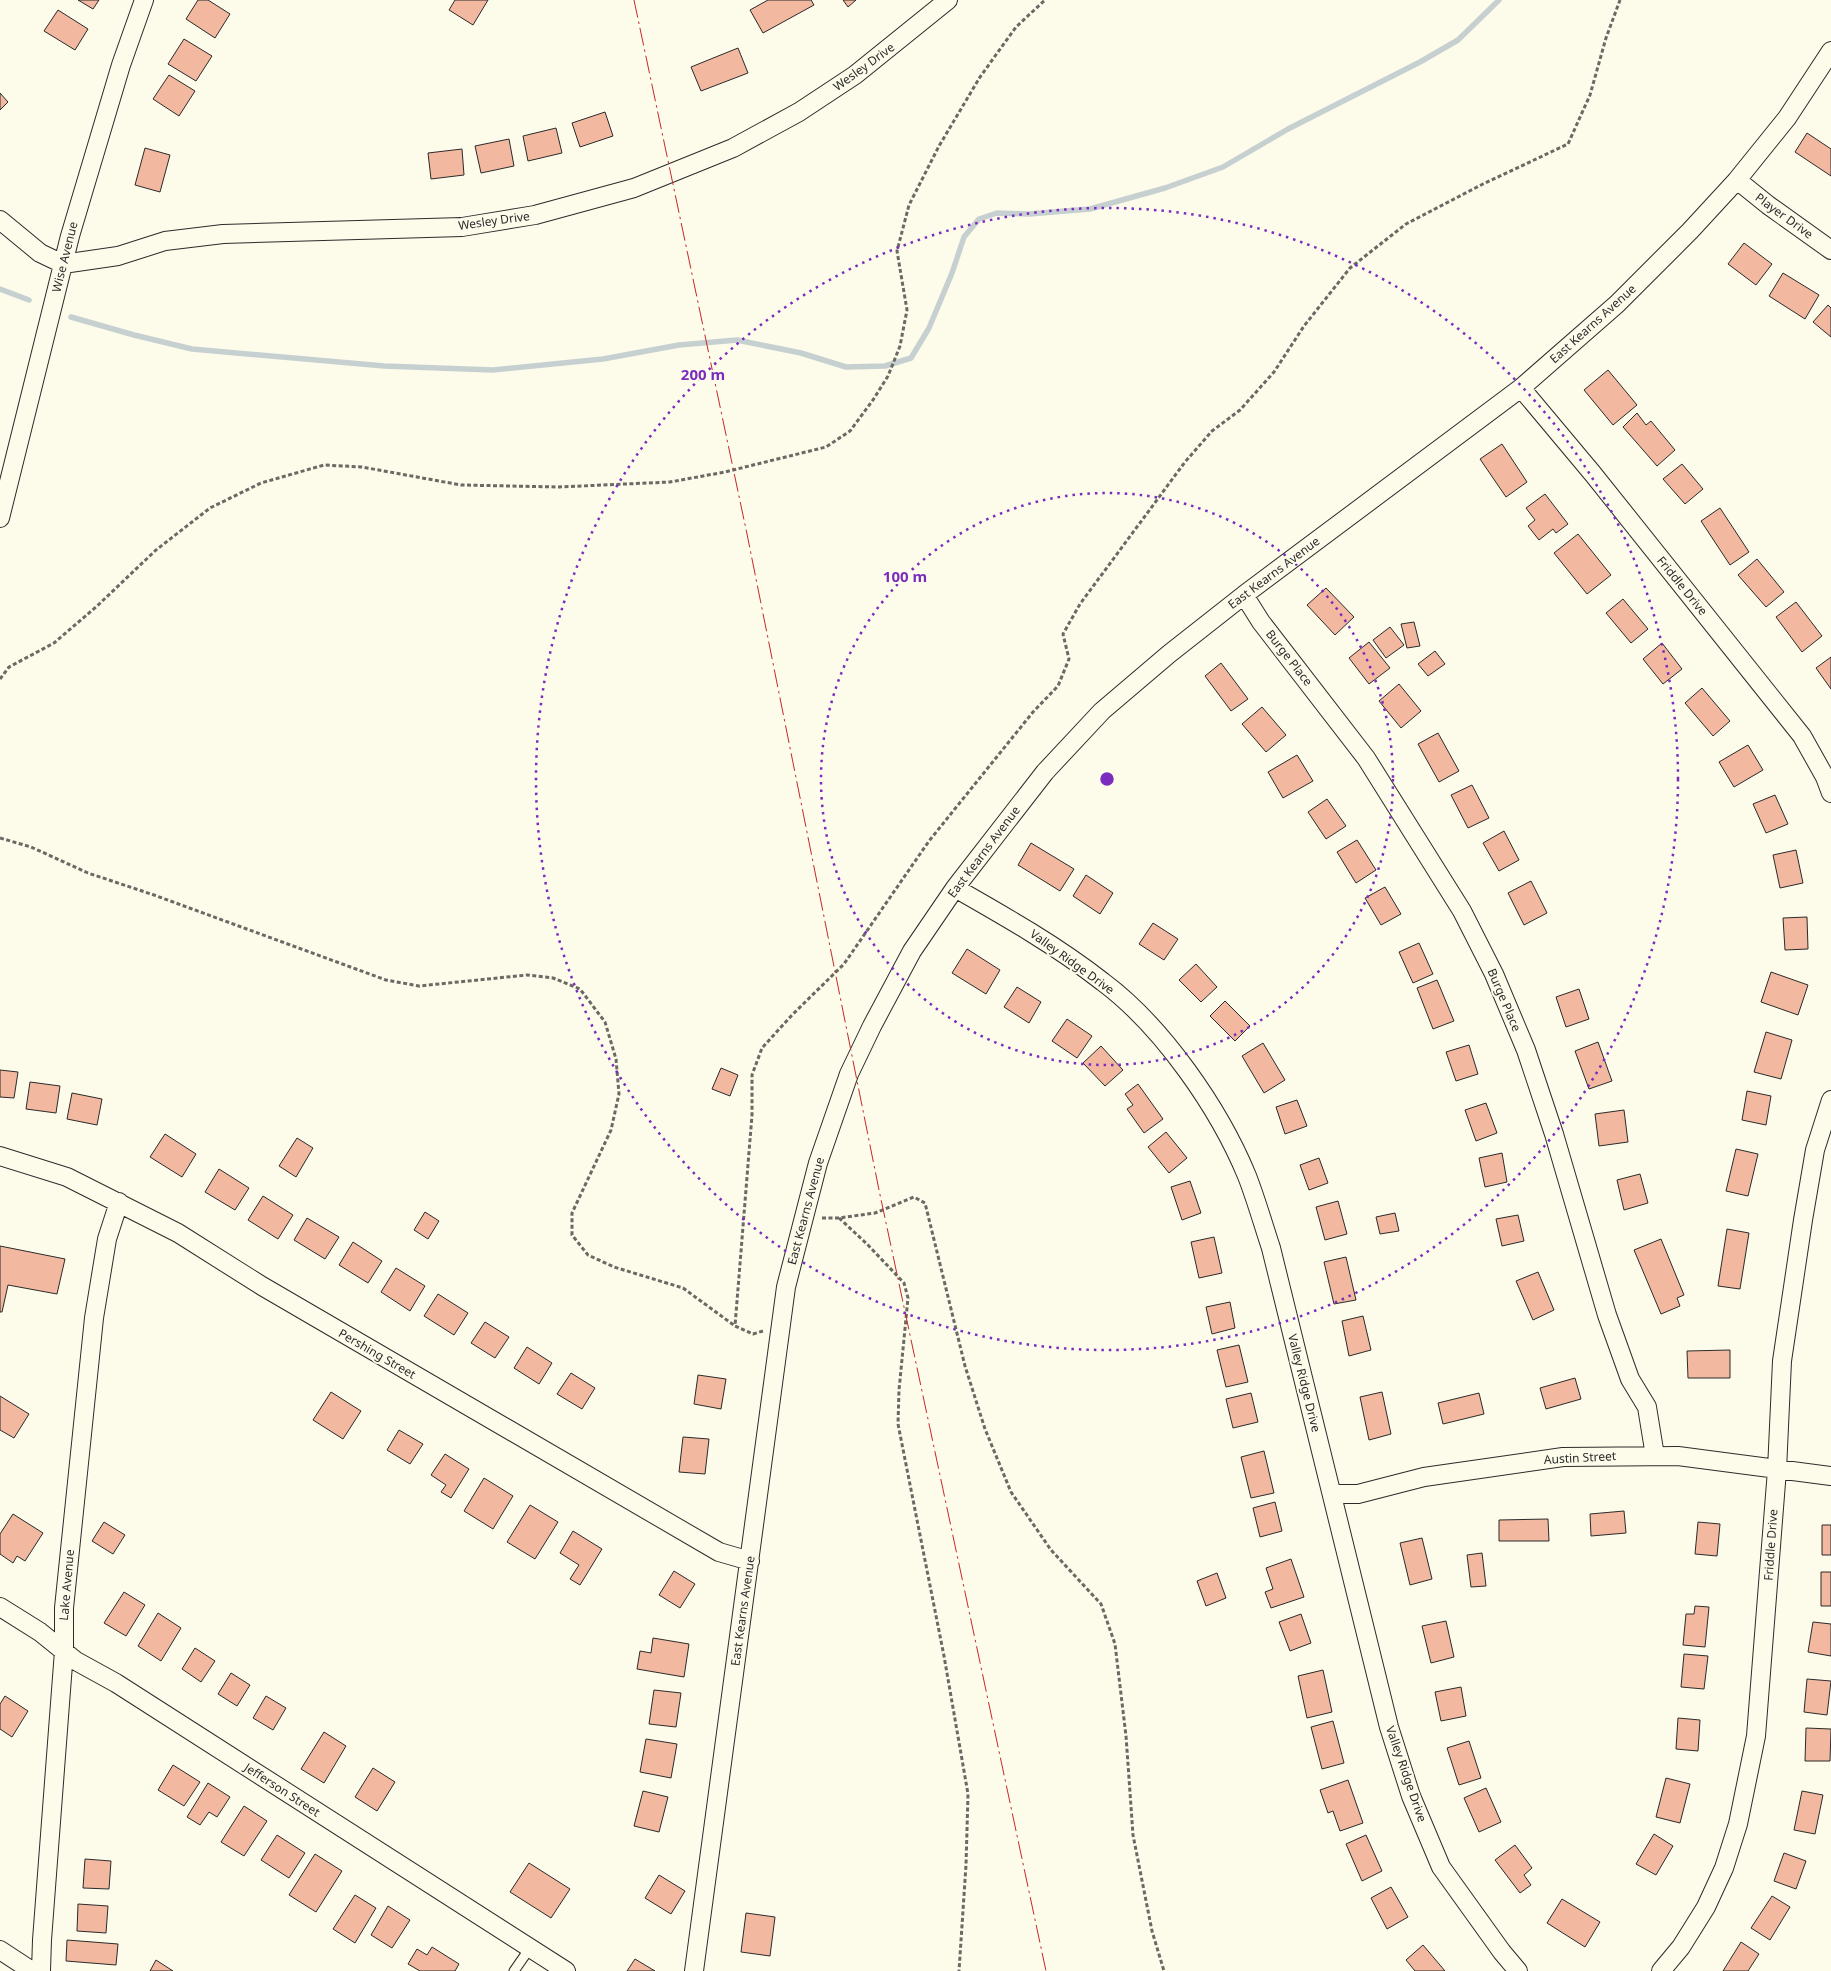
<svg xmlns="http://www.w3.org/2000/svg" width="1831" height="1971" font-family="'Noto Sans',sans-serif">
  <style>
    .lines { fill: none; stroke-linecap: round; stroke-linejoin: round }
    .stream { stroke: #c7d0d0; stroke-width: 5.5 }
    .building { fill: #f2b8a0; stroke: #2b2b2b }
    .lane-casing { stroke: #2b2b2b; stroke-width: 11 }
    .street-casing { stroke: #2b2b2b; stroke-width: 20 }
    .path { stroke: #6a6964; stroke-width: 3; stroke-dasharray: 4 2.5; stroke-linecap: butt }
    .lane { stroke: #fdfbea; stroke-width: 9 }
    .street { stroke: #fdfbea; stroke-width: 18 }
    .power { stroke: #c62828; stroke-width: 1; stroke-dasharray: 18 4 2.5 4; stroke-linecap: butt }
    .ring { fill: none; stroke: #7b2cbf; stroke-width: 2.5; stroke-dasharray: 2.5 5 }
    .labels { text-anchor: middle; stroke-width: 4; stroke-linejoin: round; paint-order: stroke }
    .street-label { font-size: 12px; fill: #2b2b2b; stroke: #fdfbea }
    .centre { fill: #7b2cbf; stroke: #fdfbea; stroke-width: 2.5 }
    .ring-label { font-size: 15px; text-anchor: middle; font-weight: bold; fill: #7b2cbf; stroke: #fdfbea; stroke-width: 4; stroke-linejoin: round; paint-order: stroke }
  </style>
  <rect width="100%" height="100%" fill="#fdfbea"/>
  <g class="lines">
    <!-- stream -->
    <path class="stream" d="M0 289 29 300
      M71 317 134 335 192 349 384 366 493 370 603 359 679 345 737 340 801 353 846 367 885 366 911 358 929 328 952 273 964 237 979 219 997 213 1029 214 1090 209 1165 188 1223 167 1288 129 1420 62 1458 40 1499 0"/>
  </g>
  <!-- building -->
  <path class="building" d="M78 0H99L93 9Z
    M198 0H208L230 14 215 38 186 19Z
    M455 0H488L473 25 449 10Z
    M768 0H811L814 5 763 33 750 10Z
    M843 0H856L848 7Z
    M58 10 88 29 75 50 44 31Z
    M184 39 212 56 196 81 168 64Z
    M738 48 748 73 701 91 691 67Z
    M169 75 195 91 179 116 153 99Z
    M0 93 8 102 0 110Z
    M605 112 613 136 580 147 572 123Z
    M556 128 562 153 528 161 523 136Z
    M1807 133 1831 149V176L1795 152Z
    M509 139 514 166 481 173 475 146Z
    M145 148 170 155 160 192 135 185Z
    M462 149 464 175 431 179 428 153Z
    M1744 243 1772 264 1756 285 1728 264Z
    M1783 273 1819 295 1805 319 1769 296Z
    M1828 305 1831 308V337L1813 322Z
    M1608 370 1637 405 1613 425 1584 390Z
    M1637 413 1646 425 1651 421 1675 450 1657 466 1623 427Z
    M1502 444 1527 482 1506 497 1480 459Z
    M1682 464 1703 489 1685 504 1663 479Z
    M1545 494 1568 524 1556 533 1553 529 1539 540 1528 526 1535 520 1526 508Z
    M1720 508 1749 552 1730 565 1701 521Z
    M1578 534 1611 575 1587 594 1554 553Z
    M1757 559 1784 592 1766 607 1738 575Z
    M1326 588 1354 617 1335 635 1307 605Z
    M1623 599 1648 629 1631 643 1606 613Z
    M1796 602 1822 636 1802 652 1776 617Z
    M1414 622 1420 646 1407 648 1401 624Z
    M1390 627 1404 645 1386 658 1373 640Z
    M1369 642 1390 668 1369 684 1349 658Z
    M1662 643 1682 669 1663 684 1643 659Z
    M1435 651 1445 664 1428 676 1418 664Z
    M1831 657V689L1816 668Z
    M1221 663 1248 699 1231 711 1205 676Z
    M1399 684 1421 711 1401 728 1379 701Z
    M1702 688 1730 721 1713 736 1685 703Z
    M1262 707 1286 735 1266 752 1242 724Z
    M1438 733 1459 771 1439 782 1418 744Z
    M1748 745 1763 770 1734 787 1719 762Z
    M1297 755 1313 781 1283 798 1268 772Z
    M1472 785 1489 818 1468 828 1451 795Z
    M1775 795 1788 824 1766 833 1753 804Z
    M1327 799 1346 826 1326 839 1308 812Z
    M1504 831 1519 860 1499 871 1483 843Z
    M1357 840 1376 870 1356 883 1337 852Z
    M1031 843 1074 869 1060 891 1018 865Z
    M1796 850 1803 883 1780 888 1773 855Z
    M1086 875 1113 893 1100 914 1073 896Z
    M1531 881 1547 913 1524 925 1508 893Z
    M1385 887 1401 914 1381 925 1365 898Z
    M1807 917 1808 949 1785 950 1783 918Z
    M1153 923 1178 939 1164 960 1139 944Z
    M1419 943 1433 974 1413 983 1399 952Z
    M967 949 1000 970 986 994 952 973Z
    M1196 964 1217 987 1201 1002 1179 980Z
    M1771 972 1808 985 1798 1015 1761 1002Z
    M1437 980 1454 1021 1433 1029 1417 988Z
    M1017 987 1041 1002 1029 1023 1004 1007Z
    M1579 989 1589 1019 1566 1027 1556 997Z
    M1225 1001 1250 1026 1235 1041 1210 1016Z
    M1067 1019 1092 1036 1077 1058 1052 1041Z
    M1766 1032 1792 1040 1781 1079 1754 1072Z
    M1598 1042 1612 1081 1589 1089 1575 1051Z
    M1263 1043 1285 1080 1264 1093 1242 1056Z
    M1469 1045 1478 1074 1456 1081 1446 1052Z
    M1101 1046 1123 1070 1105 1086 1083 1063Z
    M721 1068 738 1075 730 1096 712 1089Z
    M0 1070 18 1072 14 1098 0 1097Z
    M30 1082 60 1086 56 1113 26 1109Z
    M1138 1084 1163 1119 1144 1133 1127 1109 1133 1105 1125 1094Z
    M1747 1091 1771 1096 1766 1125 1742 1120Z
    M72 1093 102 1099 97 1125 67 1119Z
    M1297 1100 1307 1126 1285 1134 1276 1107Z
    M1486 1103 1497 1133 1476 1141 1465 1110Z
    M1624 1110 1628 1142 1599 1146 1595 1114Z
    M1166 1132 1187 1158 1169 1173 1148 1147Z
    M165 1134 196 1154 182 1177 150 1157Z
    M297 1138 313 1148 296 1177 279 1166Z
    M1736 1149 1758 1154 1748 1196 1726 1191Z
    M1502 1153 1507 1182 1485 1187 1479 1158Z
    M1319 1158 1328 1183 1309 1190 1300 1165Z
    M219 1169 249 1188 235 1210 205 1192Z
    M1640 1174 1648 1203 1624 1210 1617 1180Z
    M1190 1181 1201 1213 1182 1220 1171 1187Z
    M263 1196 293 1215 278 1239 248 1220Z
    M1338 1201 1347 1234 1325 1240 1316 1207Z
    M425 1212 439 1221 428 1239 414 1230Z
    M1395 1213 1399 1231 1380 1234 1376 1217Z
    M1518 1215 1524 1241 1502 1246 1496 1219Z
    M307 1218 339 1237 325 1259 294 1240Z
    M1727 1229 1749 1233 1740 1289 1718 1286Z
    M1214 1237 1222 1273 1199 1278 1191 1242Z
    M1661 1239 1684 1295 1677 1298 1680 1306 1661 1314 1634 1250Z
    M353 1242 382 1261 368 1283 339 1265Z
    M0 1246 65 1259 57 1294 8 1285 2 1312H0Z
    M1346 1257 1356 1300 1334 1304 1324 1262Z
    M396 1268 425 1286 410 1311 381 1292Z
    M1538 1272 1554 1310 1533 1320 1516 1281Z
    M438 1294 468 1313 454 1335 424 1316Z
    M1230 1302 1235 1328 1212 1334 1206 1307Z
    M1363 1316 1371 1350 1349 1356 1342 1321Z
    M485 1322 509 1337 495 1358 471 1343Z
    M1239 1345 1248 1382 1226 1387 1217 1350Z
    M527 1347 552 1363 539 1384 514 1368Z
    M1730 1350V1378H1688L1687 1351Z
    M571 1373 595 1388 582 1409 557 1394Z
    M698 1375 726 1379 721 1409 694 1404Z
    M1575 1378 1581 1399 1546 1409 1540 1388Z
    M331 1392 361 1411 343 1439 313 1420Z
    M1382 1392 1391 1434 1369 1440 1360 1397Z
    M1251 1393 1258 1422 1233 1428 1226 1399Z
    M1479 1393 1484 1414 1443 1424 1438 1403Z
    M0 1396 29 1414 14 1438 0 1430Z
    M399 1430 423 1444 410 1464 387 1450Z
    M683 1437 709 1439 705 1474 679 1472Z
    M1264 1451 1274 1493 1251 1498 1241 1457Z
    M445 1454 469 1469 451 1498 441 1492 446 1485 431 1475Z
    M484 1478 513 1496 493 1529 464 1511Z
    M1275 1502 1282 1531 1260 1537 1253 1508Z
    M530 1505 558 1522 535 1559 507 1542Z
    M1624 1511 1626 1533 1591 1536 1590 1514Z
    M13 1514 43 1533 25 1561 17 1556 13 1563 0 1554V1534Z
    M1548 1519 1549 1541H1499V1520Z
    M104 1522 125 1535 113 1554 92 1541Z
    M1698 1522 1720 1524 1717 1556 1695 1554Z
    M1822 1525H1831V1555H1822Z
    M573 1531 602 1549 580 1585 570 1579 579 1565 560 1553Z
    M1422 1538 1432 1579 1410 1585 1400 1543Z
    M1482 1553 1486 1586 1471 1587 1467 1555Z
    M1291 1559 1304 1597 1271 1608 1265 1592 1273 1589 1266 1568Z
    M674 1571 695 1584 680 1608 659 1595Z
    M1821 1572H1831V1606H1821Z
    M1217 1573 1226 1598 1206 1606 1197 1581Z
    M124 1592 145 1605 126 1636 104 1623Z
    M1695 1606 1709 1607 1705 1647 1683 1645 1686 1614H1694Z
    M158 1613 181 1628 161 1661 138 1646Z
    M1301 1614 1311 1643 1290 1651 1279 1622Z
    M1446 1621 1454 1657 1431 1663 1422 1626Z
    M1813 1622 1831 1624V1656L1808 1652Z
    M653 1638 689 1644 684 1677 637 1669 640 1651 651 1653Z
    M195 1648 215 1661 201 1682 182 1669Z
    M1684 1654 1708 1656 1704 1689 1681 1687Z
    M1323 1670 1332 1712 1307 1718 1298 1676Z
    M231 1673 250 1685 237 1706 218 1694Z
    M1807 1679 1831 1681 1827 1715 1804 1712Z
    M1461 1687 1466 1716 1441 1721 1435 1692Z
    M654 1690 681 1693 676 1727 649 1724Z
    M5 1696 28 1711 12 1737 0 1729V1704Z
    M266 1696 286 1708 273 1730 253 1718Z
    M1678 1718 1700 1720 1698 1751 1676 1749Z
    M1333 1721 1344 1763 1322 1769 1311 1727Z
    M1806 1728 1831 1729 1830 1761H1805Z
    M324 1732 346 1746 324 1783 301 1769Z
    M646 1739 677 1744 671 1778 640 1772Z
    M1469 1741 1481 1778 1459 1785 1447 1748Z
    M173 1765 200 1782 184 1806 158 1790Z
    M373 1768 395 1782 377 1811 355 1797Z
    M1666 1778 1690 1784 1680 1823 1656 1817Z
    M1348 1780 1363 1823 1340 1831 1333 1811 1328 1813 1320 1790Z
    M208 1783 230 1797 217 1817 209 1812 200 1825 187 1817Z
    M1486 1788 1501 1822 1479 1832 1464 1798Z
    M643 1791 668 1797 659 1832 634 1826Z
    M1802 1791 1823 1795 1815 1834 1794 1830Z
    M244 1806 267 1821 244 1856 221 1842Z
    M1654 1834 1673 1846 1656 1875 1636 1864Z
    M277 1835 305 1853 289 1878 261 1860Z
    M1366 1835 1382 1871 1362 1881 1346 1844Z
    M1515 1845 1532 1868 1524 1875 1531 1885 1520 1893 1495 1860Z
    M1784 1853 1806 1861 1796 1889 1774 1881Z
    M315 1854 342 1871 316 1912 289 1895Z
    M85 1859 111 1861 109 1889 83 1888Z
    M529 1863 570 1889 551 1918 510 1892Z
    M659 1875 685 1891 671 1914 645 1898Z
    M1391 1887 1408 1917 1387 1929 1371 1898Z
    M355 1895 376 1908 355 1943 333 1929Z
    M1772 1896 1790 1907 1770 1940 1751 1928Z
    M1562 1899 1600 1922 1585 1947 1547 1923Z
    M78 1904 108 1906 106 1933 77 1931Z
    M388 1906 410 1920 392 1948 371 1935Z
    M746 1913 775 1917 770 1956 741 1952Z
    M67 1940 118 1944 116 1965 66 1961Z
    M1741 1942 1759 1954 1748 1971H1723Z
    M1423 1945 1445 1971H1415L1406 1960Z
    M432 1947 459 1964 455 1971H420L408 1964 417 1949 427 1955Z
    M635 1959 655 1971H627Z
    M156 1960 173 1971H150Z"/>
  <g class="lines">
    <!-- lane casing -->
    <g class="lane-casing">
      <path id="lane" d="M514 1971 530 1948"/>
    </g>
    <!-- street casing -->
    <g class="street-casing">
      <path id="street" d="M1737 180 1768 205 1831 250
        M0 220 40 253 63 264 118 256 165 241 223 234 462 227 535 215 634 188 733 148 799 112 855 75 948 0
        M1521 388 1593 474 1802 736 1825 777 1831 793
        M0 518 70 236 121 65 144 0
        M1244 595 1261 622 1366 758 1462 911 1494 974 1526 1050 1554 1134 1607 1315 1630 1379 1647 1407 1655 1456
        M955 888C1006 917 1057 946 1103 982 1162 1026 1219 1108 1247 1176 1256 1199 1263 1224 1271 1248L1389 1727 1411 1796 1441 1867 1502 1952 1518 1971
        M0 1156 67 1177 178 1233 262 1286 719 1552 750 1561
        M1332 1494H1358L1424 1477 1563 1457 1678 1456 1831 1476
        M0 1607 40 1632 76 1661 116 1683 566 1971
        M0 1950 32 1971
        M41 1971 42 1940 64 1651V1608L94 1318 107 1239 119 1202
        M694 1971 786 1287 818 1163 849 1074 872 1026 912 951 955 888 1045 772 1102 711 1169 654 1244 595 1521 388 1617 304 1690 231 1737 180 1787 118 1831 51
        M1661 1971 1681 1947 1706 1907 1724 1868 1738 1824 1756 1736 1777 1470 1782 1361 1803 1220 1815 1150 1831 1100"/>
    </g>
    <!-- path -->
    <path class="path" d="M0 679 9 667 54 643 96 607 156 550 210 508 261 483 324 465 362 467 461 485 559 487 670 482 725 472 826 447 850 431 873 400 888 376 900 346 907 310 897 251 909 205 939 146 980 77 1016 27 1045 0
      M0 838 31 847 88 873 154 895 386 980 419 986 527 975 553 978 580 989 605 1022 616 1059 619 1094 611 1130 572 1213V1235L588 1255 614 1267 683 1288 735 1326
      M822 1218H839L875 1213 914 1197 925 1203 965 1366 985 1429 1011 1492 1051 1550 1101 1604 1115 1644 1126 1736 1133 1835 1152 1931 1164 1971
      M839 1218 867 1244 904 1283 908 1298 899 1390 898 1424 944 1656 968 1794 966 1865 959 1971
      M763 1331 753 1334 735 1326 752 1115V1075L762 1048 792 1015 844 964 929 841 1033 712 1058 686 1069 659 1063 634 1080 604 1185 462 1212 431 1240 410 1274 372 1304 326 1350 268 1406 224 1483 184 1568 144 1590 95 1606 38 1620 0"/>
    <!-- lane -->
    <use href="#lane" class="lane"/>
    <!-- street -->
    <use href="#street" class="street"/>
    <!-- power -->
    <path class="power" d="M634 0 747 534 879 1190 1046 1971"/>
  </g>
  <!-- distance rings -->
  <g class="ring">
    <circle cx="1107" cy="779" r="286"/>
    <circle cx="1107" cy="779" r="571"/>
  </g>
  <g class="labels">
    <!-- street labels -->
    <g class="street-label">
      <text transform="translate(864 67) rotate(-36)" y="4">Wesley Drive</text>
      <text transform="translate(1784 216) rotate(36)" y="4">Player Drive</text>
      <text transform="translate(494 221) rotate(-8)" y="4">Wesley Drive</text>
      <text transform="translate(65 257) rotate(-76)" y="4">Wise Avenue</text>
      <text transform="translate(1593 324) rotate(-42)" y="4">East Kearns Avenue</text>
      <text transform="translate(1274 573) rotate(-37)" y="4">East Kearns Avenue</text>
      <text transform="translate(1682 586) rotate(51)" y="4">Friddle Drive</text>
      <text transform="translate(1289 658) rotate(52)" y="4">Burge Place</text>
      <text transform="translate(984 852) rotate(-53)" y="4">East Kearns Avenue</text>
      <text transform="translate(1072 962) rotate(36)" y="4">Valley Ridge Drive</text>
      <text transform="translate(1504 1000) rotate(67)" y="4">Burge Place</text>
      <text transform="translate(806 1211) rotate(-75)" y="4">East Kearns Avenue</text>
      <text transform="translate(377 1354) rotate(30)" y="4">Pershing Street</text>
      <text transform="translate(1304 1383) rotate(76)" y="4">Valley Ridge Drive</text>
      <text transform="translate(1580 1458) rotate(-3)" y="4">Austin Street</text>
      <text transform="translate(1771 1545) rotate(-86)" y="4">Friddle Drive</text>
      <text transform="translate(67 1585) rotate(-85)" y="4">Lake Avenue</text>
      <text transform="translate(743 1611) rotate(-82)" y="4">East Kearns Avenue</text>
      <text transform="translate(1406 1774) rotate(71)" y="4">Valley Ridge Drive</text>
      <text transform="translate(282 1790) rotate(33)" y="4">Jefferson Street</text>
    </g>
  </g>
  <circle cx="1107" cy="779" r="8" class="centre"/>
  <g class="ring-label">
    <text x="703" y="380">200 m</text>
    <text x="905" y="582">100 m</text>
  </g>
</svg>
